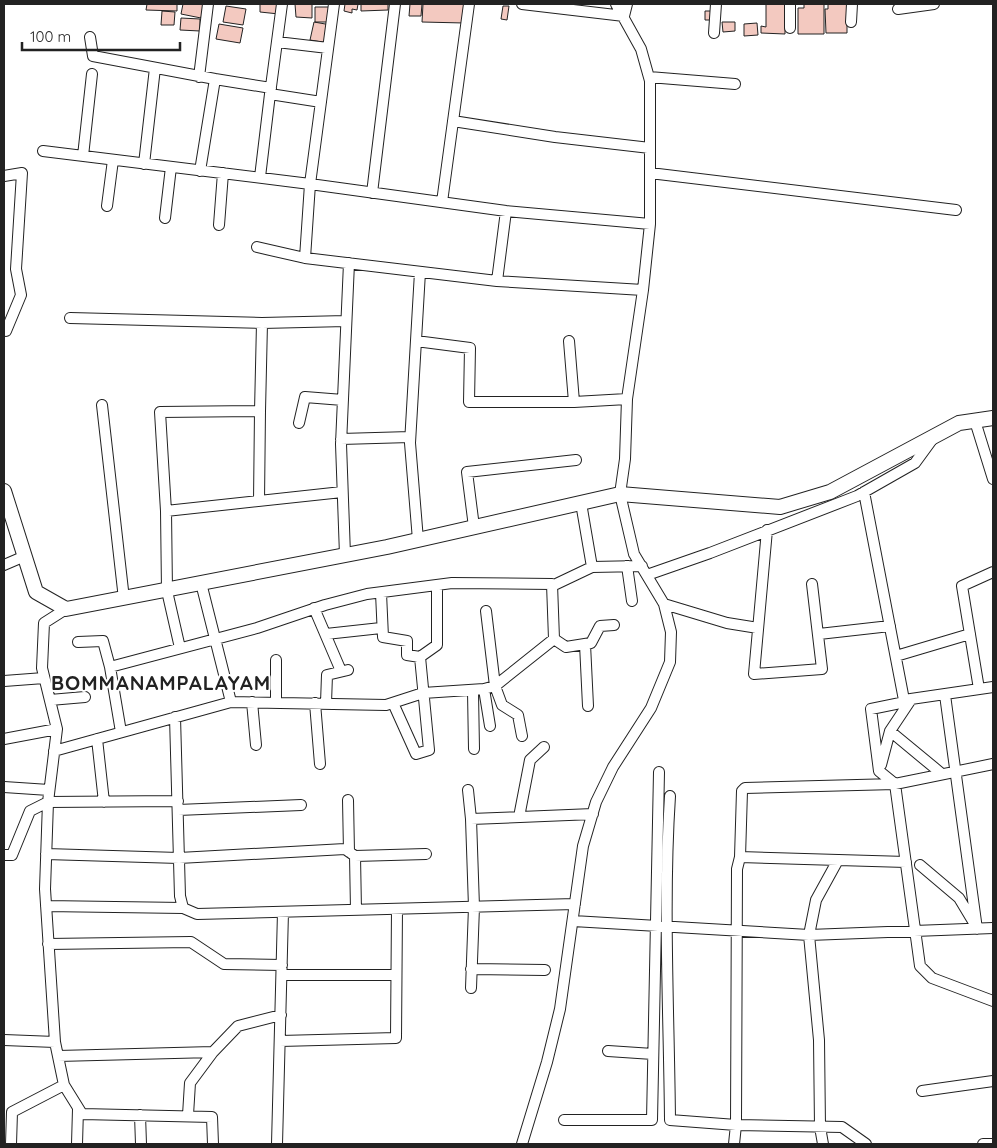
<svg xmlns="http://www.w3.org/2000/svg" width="997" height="1148" font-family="Quicksand,sans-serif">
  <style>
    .building { fill: #f3c9c0; stroke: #222 }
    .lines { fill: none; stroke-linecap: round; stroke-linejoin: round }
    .street-casing { stroke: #222; stroke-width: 12 }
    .secondary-casing { stroke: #222; stroke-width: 16 }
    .street { stroke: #fff; stroke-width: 10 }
    .secondary { stroke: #fff; stroke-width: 14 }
    .labels { text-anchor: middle; stroke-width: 4; stroke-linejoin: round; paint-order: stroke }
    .district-label { font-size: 20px; font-weight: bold; letter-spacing: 1px; fill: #222; stroke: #fff }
  </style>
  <rect width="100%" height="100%" fill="#fff"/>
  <!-- building -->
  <path class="building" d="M147 4H177V11L146 10Z
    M183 4H204L201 18 181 14Z
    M260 4H280L279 14 260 12Z
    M295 4H312V18L296 17Z
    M345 4H358L357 10 352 9V13L344 11Z
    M361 4H388V10L361 11Z
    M410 4H422L421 16H409Z
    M423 4H465L464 23 422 22Z
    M766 4H788L785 15V34L761 33V26L766 27Z
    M804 4H824V34H798V8H804Z
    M828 4H847V33H826L825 9H828Z
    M226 6 246 9 243 25 223 22Z
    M503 6H509L507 20 501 19Z
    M315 7H331V22H315Z
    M162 11 175 12 174 25H161Z
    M705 11H711V20H705Z
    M181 18 200 19V31L180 30Z
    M314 22 331 25 328 43 310 40Z
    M722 22H735V31L723 32Z
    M757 23 758 35 744 36V24Z
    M219 24 243 28 240 43 216 39Z"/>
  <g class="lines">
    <!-- street casing -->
    <g class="street-casing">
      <path id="street" d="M282 4 270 94 321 102
        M334 4 310 184 506 211 650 224 643 290 627 399 625 459 620 494 634 554 664 604 671 632 670 662 651 708 613 767 596 802 583 846 560 1009 547 1062 522 1144
        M522 4 624 16 627 4
        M616 4 641 49 650 81V224
        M898 9 934 4
        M851 22 852 4
        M790 28V4
        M714 33 716 4
        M90 37 93 56 215 79
        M277 42 328 48
        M199 77 208 4
        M649 77 735 84
        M453 121 555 137 650 148
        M43 151 310 184 305 258 497 281 643 290
        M83 156 92 74
        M144 164 155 68
        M200 171 215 79 271 88
        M650 173 956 210
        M4 176 22 173 16 269 21 295 6 331
        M260 177 270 94
        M372 193 395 4
        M442 202 469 4
        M107 206 113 160
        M165 218 171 167
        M219 225 223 173
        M257 247 305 258
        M497 281 506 211
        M70 318 262 323
        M416 341 470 348 469 402H574L627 399
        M569 341 574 402
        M102 405 124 599
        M975 421 993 479
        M299 423 305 397 343 400
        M341 439 410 437
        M864 492 904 700 993 687
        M259 501 260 411
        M581 503 592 567
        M166 511 342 492
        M474 527 467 472 576 460
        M767 530 754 674 822 669 812 584
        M418 540 410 443 420 272
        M345 555 341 444 349 263
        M4 565 25 556
        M627 566 632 601
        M647 575 710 553 857 496 915 463 934 437
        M201 583 231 702
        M552 586 592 567 642 566
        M381 593 383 637 407 641V655L420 657 437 645V585
        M664 604 727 623 758 628
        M314 608 341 671
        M486 611 495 686 502 705 518 715 522 736
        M326 634 381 628
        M819 634 890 626
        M554 639 566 647 591 643 600 626 614 625
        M585 644 588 706
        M180 648 167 591 166 511 160 412 260 411 262 323 346 321
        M896 656 970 634
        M276 660V702
        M110 667 121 732
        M4 681 44 678
        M484 689 490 726
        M979 689 962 586 993 572
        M473 692 474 749
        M945 695 977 929
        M50 700 85 697
        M910 701 871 709 879 771 895 784 920 966 932 978 993 1001
        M252 702 256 745
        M315 703 320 764
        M326 703 327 675 348 670
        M393 703 416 754 429 750 420 657
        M175 717 180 896 183 908 197 914 575 904
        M890 731 942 774
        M4 739 57 729
        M97 739 104 802
        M54 751 231 702 386 705 423 693 484 689 495 686 554 639 552 584 452 583 367 594 325 605 257 628 110 667 103 641 78 642
        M881 765 890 731 910 701
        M4 787 49 790
        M468 790 471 819
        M670 796C663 903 669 1012 670 1120L736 1125 842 1127 866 1144
        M348 800 349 852
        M178 810 301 805
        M519 817 530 760 544 747
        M46 854 179 858 345 849 355 856 356 910
        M4 855H12L30 811 48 802 178 801
        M355 856 426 854
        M740 857 906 862
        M920 865 959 898 974 923
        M46 906 183 908
        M573 921 809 935 993 928
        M48 944 191 942 224 964 282 965
        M471 969 545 970
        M282 975H396
        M471 988 474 907 471 819 593 814
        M4 1040 55 1042
        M280 1041 396 1038 397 909
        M608 1051 653 1054
        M58 1056 213 1052
        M64 1085 82 1114 212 1117 213 1144
        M922 1091 993 1081
        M140 1115 141 1144
        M188 1115 190 1083 213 1052 238 1026 281 1015
        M564 1120H652L659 772
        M11 1144 12 1112 64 1085 55 1042 45 889 48 802 57 729 42 668 44 623 66 609
        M77 1144 78 1109
        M277 1144 283 912
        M734 1144 736 1125 737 869 740 857 742 791 745 788 895 784 993 764
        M823 1144 820 1127 819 1040 809 935 816 900 838 860
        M983 1144H993"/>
    </g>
    <!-- secondary casing -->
    <g class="secondary-casing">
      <path id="secondary" d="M4 491 36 592 66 609 387 547 620 494 780 507 830 492 959 423 993 418"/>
    </g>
    <!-- street -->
    <use href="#street" class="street"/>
    <!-- secondary -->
    <use href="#secondary" class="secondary"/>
  </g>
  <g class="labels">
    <!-- district labels -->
    <g class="district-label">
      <text x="161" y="690">BOMMANAMPALAYAM</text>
    </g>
  </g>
  <!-- border -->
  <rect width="997" height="1148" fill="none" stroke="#222222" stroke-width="10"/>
  <!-- scale -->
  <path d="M22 42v8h158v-8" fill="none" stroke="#222222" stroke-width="2.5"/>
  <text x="30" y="42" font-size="15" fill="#222222" stroke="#ffffff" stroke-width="4" paint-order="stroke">100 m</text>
</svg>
